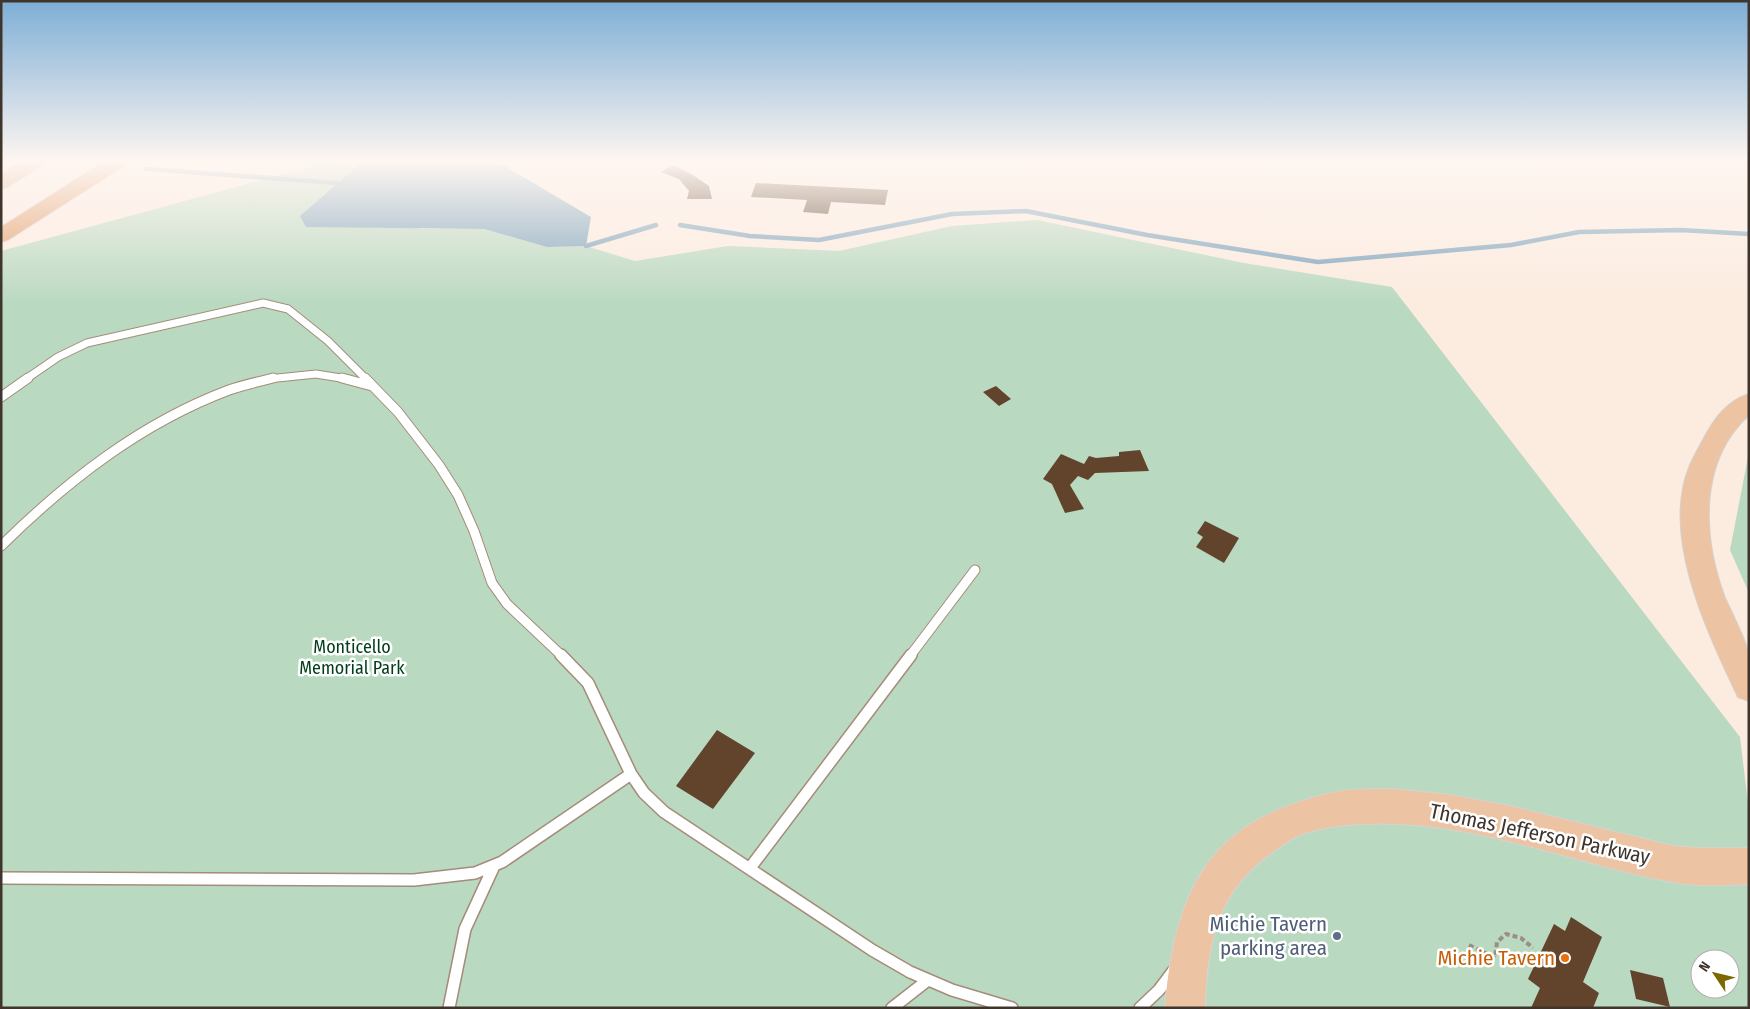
<svg xmlns="http://www.w3.org/2000/svg" width="1750" height="1009" font-family="'Fira Sans Condensed',sans-serif">
  <style>
    .green { fill: #bad9c1; fill-rule: evenodd }
    .water { fill: #7ea4bc }
    .lines { fill: none; stroke-linecap: round; stroke-linejoin: round }
    .stream { stroke: #7ea4bc; stroke-width: 4.5 }
    .building { fill: #62442d }
    .lane-far2-casing { stroke: #a58c7a; stroke-width: 9 }
    .lane-far1-casing { stroke: #a58c7a; stroke-width: 11 }
    .lane-casing { stroke: #a58c7a; stroke-width: 14 }
    .primary-casing { stroke: #d5d3d1; stroke-width: 2 }
    .highway-casing { stroke: #d5d3d1; stroke-width: 2 }
    .path { stroke: #9c8e84; stroke-width: 4; stroke-dasharray: 5 3; stroke-linecap: butt }
    .lane-far2 { stroke: #fff; stroke-width: 7 }
    .lane-far1 { stroke: #fff; stroke-width: 9 }
    .lane { stroke: #fff; stroke-width: 11 }
    .primary { fill: #ecc3a3; fill-rule: evenodd }
    .highway { fill: #e09b66; fill-rule: evenodd }
    .service-dot { fill: #5c6f8a; stroke: #fff; stroke-width: 2 }
    .food-dot { fill: #e8710a; stroke: #fff; stroke-width: 2 }
    .labels { text-anchor: middle; stroke-width: 5; stroke-linejoin: round; paint-order: stroke }
    .park-label { font-size: 18px; fill: #003e1b; stroke: #fff }
    .near-street-label { font-size: 21px; fill: #3f352d; stroke: #fff }
    .near-service-label { font-size: 21px; fill: #4e5e75; stroke: #fff; text-anchor: end }
    .near-food-label { font-size: 21px; fill: #c56008; stroke: #fff; text-anchor: end }
  </style>
  <rect width="100%" height="100%" fill="#fcebdf"/>
  <!-- green -->
  <path class="green" d="M328 162H362L419 229H484L547 247 586 246 635 261 728 246 839 251 952 226 1037 220 1244 263 1392 287 1740 737 1749 812V1008H1V251ZM1700 959H1730V989H1700Z
    M1749 452V593L1730 550Z"/>
  <!-- water -->
  <path class="water" d="M362 162H498L591 217 586 246 547 247 484 229 306 227 300 216Z"/>
  <g class="lines">
    <!-- stream -->
    <path class="stream" d="M146 169 338 183
      M680 225 750 236 819 240 952 214 1026 211 1147 235 1318 262 1511 245 1579 232 1681 230 1749 234
      M586 246 656 225"/>
  </g>
  <!-- building -->
  <path class="building" d="M673 165 693 175 709 186 712 199H687L689 191 679 179 661 172Z
    M756 183 888 190 885 205 831 202 828 214 803 212 807 200 751 197Z
    M996 386 1011 399 999 406 983 392Z
    M1140 450 1149 471 1095 473 1088 480 1078 476 1070 485 1084 509 1065 513 1052 484 1043 479 1061 454 1084 464 1089 456 1096 458 1119 456V452Z
    M1205 521 1239 538 1224 563 1196 547 1203 537 1197 533Z
    M717 730 755 753 713 809 676 786Z
    M1571 917 1602 937 1583 982 1599 993 1593 1008H1531L1540 988 1528 979 1554 924 1565 931Z
    M1630 970 1663 978 1670 1007 1636 999Z"/>
  <g class="lines">
    <!-- lane-far2 casing -->
    <g class="lane-far2-casing">
      <path id="lane-far2" d="M26 379 58 357 87 343 263 303 288 309 328 341 366 379
        M268 379 316 374 347 379"/>
    </g>
    <!-- lane-far1 casing -->
    <g class="lane-far1-casing">
      <path id="lane-far1" d="M342 378 372 386
        M365 378 398 412 439 465 458 495 474 531 492 583 507 604 562 656
        M1 397 28 378
        M1 546C67 481 141 423 229 390 243 385 258 382 273 378
        M910 656 975 570"/>
    </g>
    <!-- lane casing -->
    <g class="lane-casing">
      <path id="lane" d="M561 655 588 683 631 774 644 793 664 812 872 950 910 972 952 990 1012 1008
        M750 868 911 655
        M1 878 414 880 475 873 502 862 631 774
        M449 1008 465 929 494 866
        M892 1008 928 980
        M1140 1008 1159 990 1174 970"/>
    </g>
    <!-- primary casing -->
    <g class="primary-casing">
      <path id="primary" d="M1749 394V415C1697 462 1703 539 1725 598 1731 611 1747 643 1749 655 1750 670 1749 686 1749 701L1738 697C1708 633 1660 536 1690 465 1694 456 1699 447 1704 438 1714 419 1727 401 1749 394Z
        M1393 789 1451 795 1510 806 1673 846 1701 848H1749V884C1724 885 1698 887 1673 882 1569 863 1470 818 1362 824 1340 825 1315 828 1295 837 1287 841 1280 847 1273 852 1217 890 1207 943 1205 1008H1165C1169 950 1183 880 1229 840 1259 814 1298 800 1336 792 1354 788 1375 790 1393 789Z"/>
    </g>
    <!-- highway casing -->
    <g class="highway-casing">
      <path id="highway" d="M21 162H44L42 166 8 187 1 189V174Z
        M103 162H126L124 166 8 240 1 242V227Z"/>
    </g>
    <!-- path -->
    <path class="path" d="M1469 945 1495 958 1497 942 1506 934 1521 938 1533 948"/>
    <!-- lane-far2 -->
    <use href="#lane-far2" class="lane-far2"/>
    <!-- lane-far1 -->
    <use href="#lane-far1" class="lane-far1"/>
    <!-- lane -->
    <use href="#lane" class="lane"/>
    <!-- primary -->
    <use href="#primary" class="primary"/>
    <!-- highway -->
    <use href="#highway" class="highway"/>
  </g>
  <!-- sky -->
  <linearGradient id="sky" x2="0" y2="1"><stop stop-color="#7daed6"/><stop offset="0.53" stop-color="#fef6f1"/><stop offset="1" stop-color="#fef6f1" stop-opacity="0"/></linearGradient>
  <rect width="1750" height="304" fill="url(#sky)"/>
  <!-- markers -->
  <circle class="service-dot" cx="1337" cy="936" r="5"/>
  <circle class="food-dot" cx="1565" cy="958" r="5"/>
  <g class="labels">
    <!-- park labels -->
    <g class="park-label">
      <text x="352" y="653">Monticello<tspan x="352" dy="21">Memorial Park</tspan></text>
    </g>
    <!-- near-street labels -->
    <g class="near-street-label">
      <text transform="translate(1540 834) rotate(12)" y="7">Thomas Jefferson Parkway</text>
    </g>
    <!-- near-service labels -->
    <g class="near-service-label">
      <text x="1327" y="931">Michie Tavern<tspan x="1327" dy="24">parking area</tspan></text>
    </g>
    <!-- near-food labels -->
    <g class="near-food-label">
      <text x="1555" y="965">Michie Tavern</text>
    </g>
  </g>
  <!-- border -->
  <rect width="1750" height="1009" fill="none" stroke="#3f352d" stroke-width="5"/>
  <!-- north arrow -->
  <g transform="translate(1715 974) rotate(305)"><circle r="24" fill="#ffffff" stroke="#b2aeab"/>
  <path d="M0-4L9 19L0 12L-9 19Z" fill="#7e6900"/>
  <text y="-8" font-size="14" font-weight="bold" text-anchor="middle" fill="#3f352d">N</text>
  </g>
</svg>
